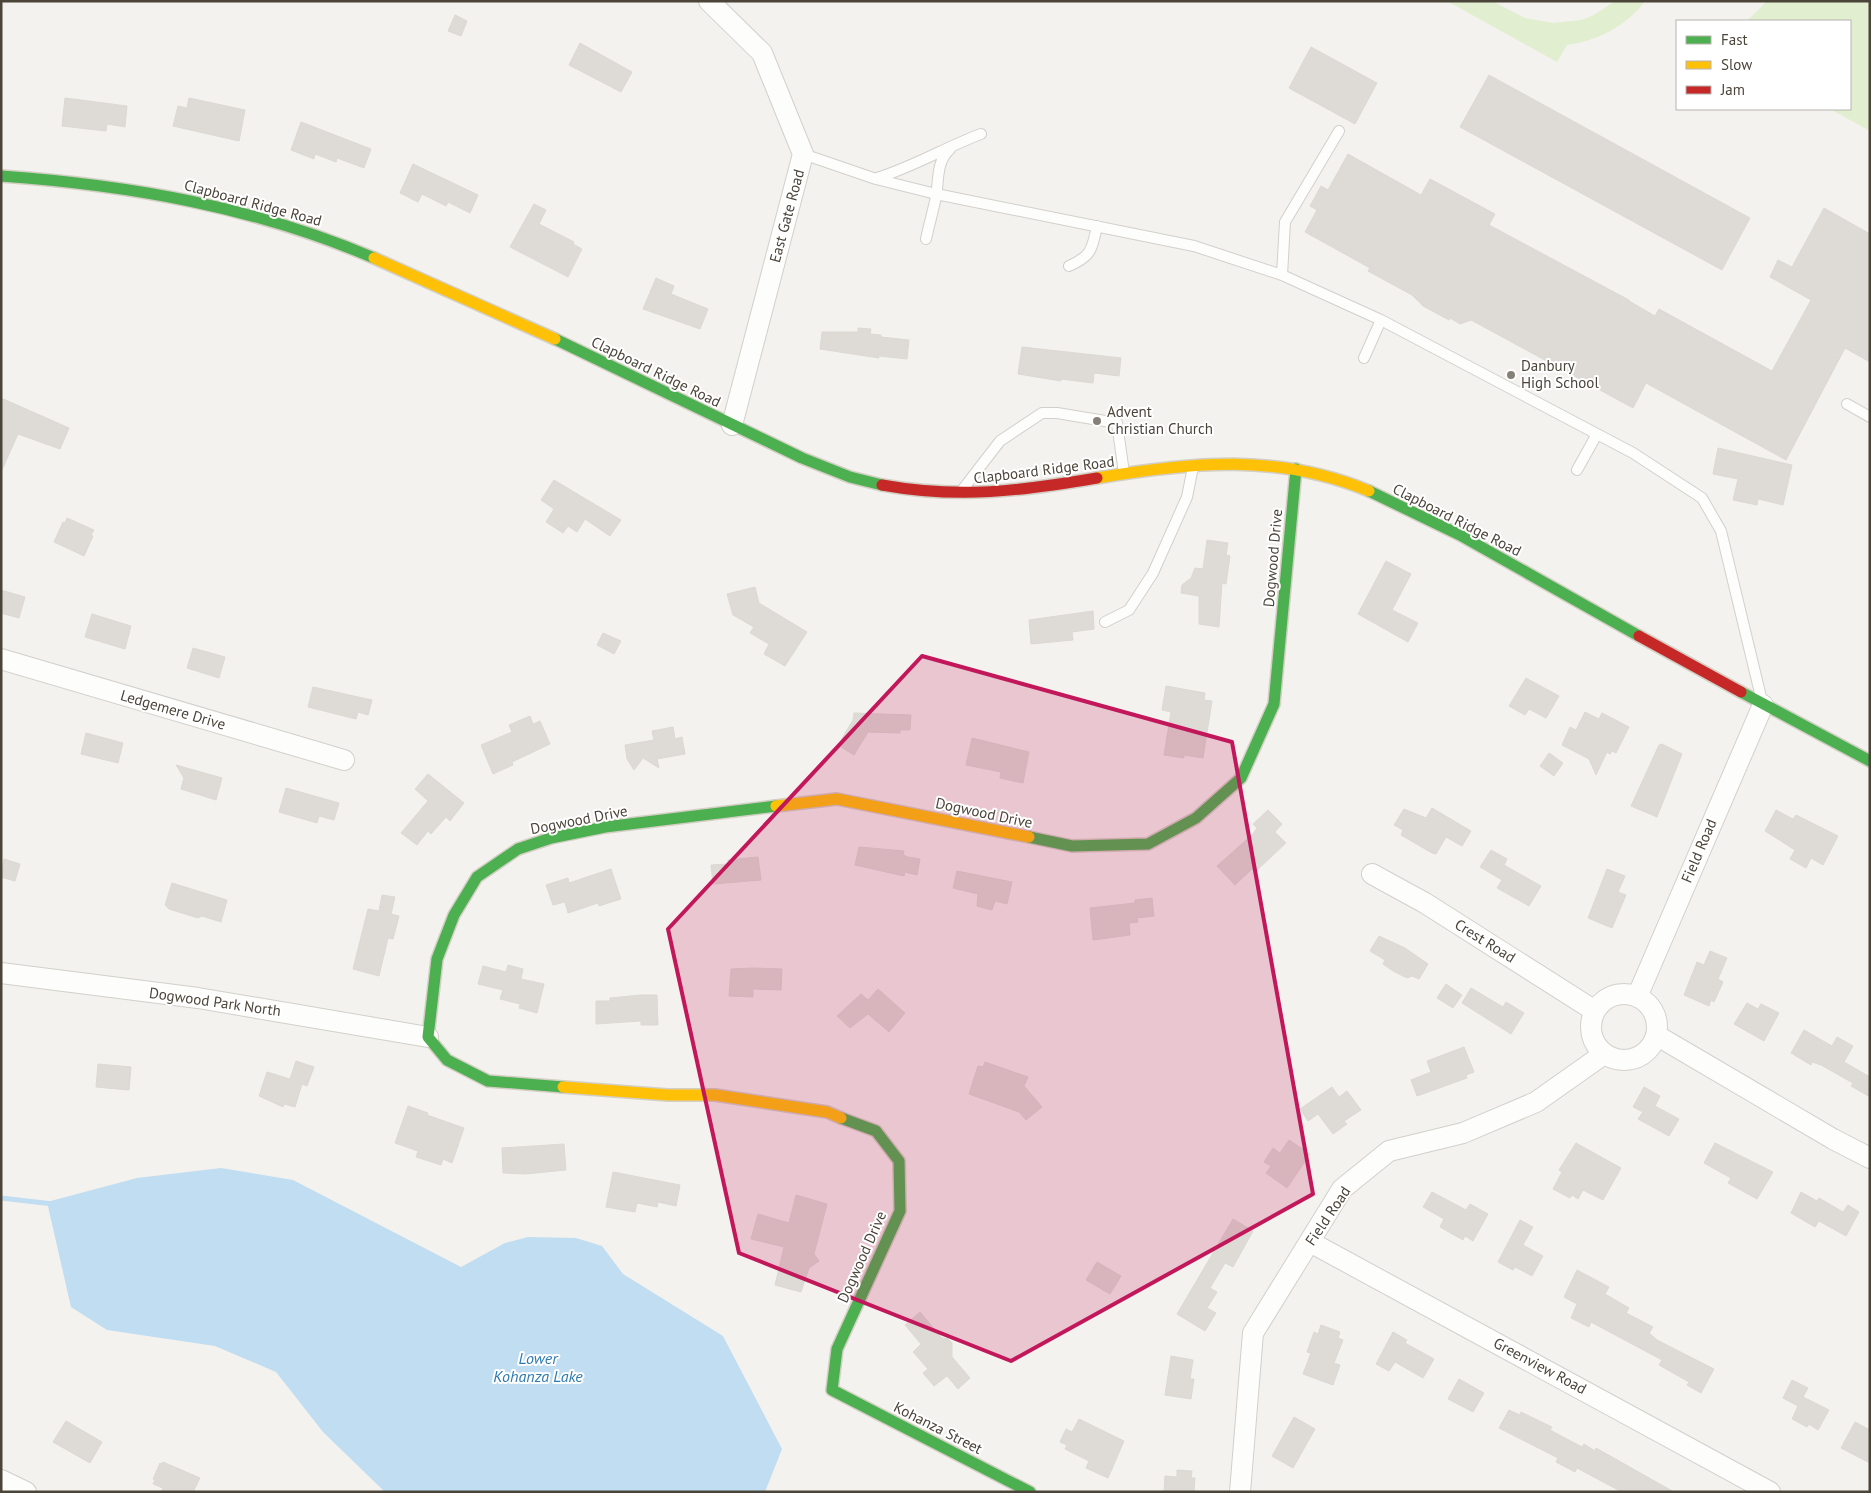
<svg xmlns="http://www.w3.org/2000/svg" width="1871" height="1493" font-family="'PT Sans',sans-serif">
  <style>
    .green { fill: #e1eecf }
    .water { fill: #c0ddf1 }
    .lines { fill: none; stroke-linecap: round; stroke-linejoin: round }
    .stream { stroke: #c0ddf1; stroke-width: 5 }
    .building { fill: #dedbd6; stroke: #dcd9d4 }
    .lane-casing { stroke: #d2d0cb; stroke-width: 12 }
    .street-casing { stroke: #d2d0cb; stroke-width: 22 }
    .fast-casing { stroke: #d3cfc5; stroke-width: 14 }
    .slow-casing { stroke: #d3cfc5; stroke-width: 14 }
    .jam-casing { stroke: #d3cfc5; stroke-width: 14 }
    .lane { stroke: #fdfdfc; stroke-width: 10 }
    .street { stroke: #fdfdfc; stroke-width: 20 }
    .fast { stroke: #4caf50; stroke-width: 11 }
    .slow { stroke: #ffc107; stroke-width: 11 }
    .jam { stroke: #c62828; stroke-width: 11 }
    .marked { fill: #c2185b; fill-opacity: 0.2; stroke: #c2185b; stroke-width: 4; stroke-linejoin: round }
    .poi-dot { fill: #868178; stroke: #fff; stroke-width: 2 }
    .labels { text-anchor: middle; stroke-width: 4; stroke-linejoin: round; paint-order: stroke }
    .street-label { font-size: 15px; fill: #4b4439; stroke: #fff }
    .poi-label { font-size: 15px; fill: #4b4439; stroke: #fff; text-anchor: start }
    .water-label { font-size: 16px; font-style: italic; fill: #2e7ab2; stroke: #fff }
  </style>
  <rect width="100%" height="100%" fill="#f4f2ee"/>
  <!-- green -->
  <path class="green" d="M1447 1H1492L1525 18 1553 23 1581 20 1594 15 1615 1H1645C1627 26 1597 41 1567 45L1557 62Z
    M1767 1H1870V131L1830 109H1850V21H1747Z"/>
  <!-- water -->
  <path class="water" d="M221 1168 293 1180 461 1267 505 1243 528 1237 576 1238 602 1246 623 1274 723 1336 782 1449 765 1492H385L323 1432 276 1372 215 1346 107 1330 71 1307 47 1202 137 1178Z"/>
  <g class="lines">
    <!-- stream -->
    <path class="stream" d="M1 1198 53 1204"/>
  </g>
  <!-- building -->
  <path class="building" d="M455 15 467 21 461 36 448 31Z
    M580 43 632 72 621 92 569 65Z
    M1311 47 1377 83 1355 124 1289 88Z
    M1489 75 1750 218 1722 270 1460 127Z
    M65 98 127 106 125 127 107 124 106 131 62 126Z
    M189 98 245 110 239 141 173 126 178 106 187 108Z
    M301 122 371 149 364 168 337 158 336 162 315 154 314 159 291 150Z
    M1348 154 1421 195 1430 179 1495 214 1489 225 1629 300V301L1655 316 1659 309 1772 371 1811 300 1770 277 1778 260 1792 267 1824 208 1870 234V362L1845 348 1786 460 1646 383 1633 408 1471 320 1460 324 1450 318 1449 320 1423 306 1412 295 1368 271 1370 268 1305 232 1317 210 1310 206 1321 186 1328 190Z
    M413 164 478 195 470 213 448 202 446 206 422 194 418 202 400 193Z
    M534 204 546 210 539 224 574 242 573 244 582 249 568 277 510 247Z
    M656 278 674 286 671 294 708 309 700 329 643 309Z
    M858 328 871 329 870 334 881 335V337L909 340 907 359 879 356V358L820 349 822 332H858Z
    M1022 347 1121 358 1119 376 1094 373 1093 383 1061 379V381L1018 374Z
    M1 398 69 428 60 449 18 434 1 472Z
    M1718 448 1792 465 1783 505 1758 499 1757 505 1733 500 1738 479 1713 474Z
    M554 480 621 520 610 536 585 519 577 532 568 526 563 533 546 522 554 509 541 500Z
    M67 518 94 530 91 535 93 536 84 556 54 542 63 522 65 523Z
    M1207 540 1228 543 1226 555 1230 556 1226 584 1222 583 1219 627 1199 624V596L1181 593 1182 585 1191 578 1195 568 1203 569Z
    M1386 561 1411 574 1392 610 1418 623 1408 642 1358 614Z
    M755 587 759 603 807 632 785 666 764 654 769 644 750 633 754 627 733 615 727 594Z
    M1 590 25 597 19 618 1 613Z
    M1093 611 1094 629 1072 632 1073 640 1031 644 1029 620Z
    M92 614 131 626 125 649 85 637Z
    M603 633 621 641 614 654 597 645Z
    M193 648 225 657 219 678 187 668Z
    M1526 678 1559 696 1546 718 1529 709 1525 715 1509 706Z
    M1166 686 1205 693 1204 700 1212 701 1203 758 1184 755V758L1164 755 1171 712 1162 710Z
    M313 687 372 700 368 715 358 712 356 719 308 707Z
    M1585 712 1599 719 1602 713 1629 727 1616 753 1612 751 1610 754 1607 752 1596 775 1589 759 1562 745 1570 727 1576 730Z
    M854 713 911 715 910 730H900V733L868 732 854 755 838 745 853 720Z
    M530 716 533 724 540 721 550 744 512 762 513 765 493 774 481 745 512 732 509 725Z
    M673 727 675 739 682 737 685 754 657 759 659 768 643 758 634 770 627 759 625 745 654 740 652 731Z
    M86 733 123 743 118 763 81 754Z
    M972 738 1029 752 1023 783 1000 778 1001 772 966 765Z
    M1662 744 1682 754 1657 817 1631 806 1659 745Z
    M1549 753 1563 763 1554 776 1540 766Z
    M176 765 222 778 216 800 181 789 184 778Z
    M428 774 464 803 450 821 446 817 431 834 428 831 417 845 401 833 428 801 415 789Z
    M286 788 339 803 334 820 319 816 317 823 279 812Z
    M1432 808 1471 831 1462 846 1446 837 1436 854 1432 853 1401 835 1403 830 1394 825 1404 809 1426 818Z
    M1268 810 1282 824 1275 832 1286 843 1255 872 1252 869 1235 885 1217 866 1253 834 1257 828 1253 824Z
    M1776 810 1793 819 1796 815 1838 836 1823 865 1811 858 1806 868 1790 859 1795 850 1765 831Z
    M859 847 904 851 903 855 908 857 920 859 917 875 905 872 904 876 855 865Z
    M1491 850 1507 859 1504 865 1541 886 1529 906 1497 888 1502 880 1480 867Z
    M758 857 761 880 713 884 711 865 728 864V860Z
    M4 859 20 864 15 881 1 877Z
    M611 869 621 899 599 906 598 903 568 913 565 902 553 905 546 885 568 878 569 883Z
    M1607 869 1625 876 1618 892 1626 895 1612 928 1588 918Z
    M957 871 1012 882 1007 904 995 901 992 910 977 906 978 894 953 888Z
    M172 883 227 900 221 922 202 916 198 918 169 909 165 905Z
    M382 895 395 897 391 914 399 916 393 939 388 938 379 976 353 969 368 909 379 911Z
    M1152 898 1154 916 1137 918 1138 922 1129 923 1130 935 1093 940 1090 908 1135 903V900Z
    M1379 936 1405 948 1428 964 1419 979 1412 976 1407 978 1393 971 1383 964 1385 960 1370 951Z
    M1710 951 1727 958 1718 979 1723 982 1714 1002 1711 1000 1709 1006 1684 995 1697 962 1704 965Z
    M508 965 523 969 521 979 544 984 537 1013 519 1008 520 1004 500 999 503 990 478 984 483 966 506 972Z
    M753 968 782 969 781 990 753 989V997L729 996 731 969Z
    M1446 984 1462 995 1453 1008 1437 998Z
    M1471 988 1503 1007 1506 1002 1524 1013 1511 1034 1462 1003Z
    M878 989 905 1013 889 1032 868 1014 850 1028 837 1016 861 994 868 1000Z
    M641 995H657L658 1025H641V1021L596 1024V1001H610V998Z
    M1747 1003 1758 1009 1761 1004 1779 1013 1764 1041 1734 1024Z
    M1804 1030 1832 1046 1837 1037 1853 1046 1844 1062 1870 1077V1097L1851 1086 1853 1083 1821 1065 1812 1062 1811 1065 1791 1053Z
    M1464 1047 1474 1072 1466 1075 1467 1078 1417 1096 1411 1080 1431 1072 1427 1061Z
    M296 1061 314 1067 307 1086 302 1084 295 1107 284 1104 283 1107 259 1096 267 1072 290 1079Z
    M985 1062 1028 1077 1024 1086 1042 1107 1026 1120 1019 1112 969 1094 978 1066 983 1067Z
    M98 1064 131 1067 129 1090 96 1087Z
    M1332 1087 1339 1097 1347 1091 1361 1110 1344 1121 1347 1124 1333 1134 1318 1114 1308 1121 1300 1109Z
    M1644 1087 1660 1096 1655 1106 1679 1119 1669 1136 1638 1119 1643 1112 1633 1107Z
    M408 1106 428 1113 427 1115 464 1128 452 1163 443 1159 441 1165 416 1157 418 1151 395 1143Z
    M1289 1140 1310 1154 1287 1188 1266 1173 1271 1166 1264 1162 1273 1148 1280 1153Z
    M1576 1143 1621 1168 1603 1200 1583 1190 1578 1199 1572 1195 1570 1198 1553 1189 1562 1172 1559 1170Z
    M1715 1143 1773 1172 1757 1199 1728 1183 1731 1178 1704 1163Z
    M564 1144 566 1170 525 1174 503 1173 502 1148Z
    M613 1172 680 1185 676 1206 658 1202 657 1207 637 1203 635 1212 606 1207Z
    M1432 1192 1466 1210 1470 1204 1488 1214 1473 1241 1465 1236 1463 1240 1440 1227 1444 1219 1423 1207Z
    M1801 1192 1817 1201 1819 1198 1843 1212 1848 1205 1859 1212 1846 1236 1819 1221 1815 1227 1791 1213Z
    M796 1195 827 1204 814 1254 819 1261 809 1268 801 1292 775 1285 784 1247 751 1239 758 1214 789 1223Z
    M1233 1219 1253 1231 1233 1267 1225 1263 1210 1288 1217 1292 1207 1308 1216 1313 1205 1331 1177 1314Z
    M1520 1220 1533 1227 1523 1245 1543 1256 1532 1276 1515 1267 1513 1270 1498 1262Z
    M1097 1262 1121 1276 1110 1294 1086 1280Z
    M1577 1270 1609 1287 1605 1294 1629 1308 1626 1313 1653 1327 1649 1333 1657 1340 1714 1369 1701 1393 1687 1385 1689 1382 1659 1365 1662 1360 1591 1322 1589 1327 1571 1318 1577 1304 1564 1297Z
    M920 1312 942 1338 948 1339 952 1343V1357L970 1378 958 1389 947 1376 934 1386 923 1373 928 1369 913 1352 921 1344 905 1325Z
    M1321 1325 1340 1332 1338 1338 1343 1340 1334 1363 1340 1365 1333 1385 1303 1374 1311 1353 1307 1352 1314 1332 1318 1334Z
    M1393 1332 1407 1340 1405 1343 1434 1359 1423 1378 1395 1362 1389 1371 1376 1364Z
    M1171 1356 1193 1360 1190 1379H1194L1191 1399 1165 1395Z
    M1459 1379 1484 1393 1473 1412 1448 1399Z
    M1792 1380 1808 1388 1803 1397 1829 1410 1818 1430 1809 1424 1807 1427 1792 1419 1798 1406 1783 1398Z
    M1509 1410 1520 1415 1521 1412 1552 1427 1550 1430 1582 1447 1584 1444 1595 1451 1596 1448 1674 1492H1622L1577 1468 1575 1472 1556 1462 1558 1458 1499 1428Z
    M1294 1417 1315 1429 1293 1468 1272 1456Z
    M1079 1419 1124 1441 1108 1478 1086 1468 1089 1461 1065 1449 1067 1445 1060 1442 1066 1429 1072 1432Z
    M66 1421 102 1442 90 1463 53 1442Z
    M1855 1422 1870 1430V1463L1841 1448Z
    M163 1462 200 1478 193 1492H161L163 1488 153 1484 155 1480 153 1479 160 1463 162 1464Z
    M1177 1470 1192 1471 1191 1478H1195L1194 1492H1164L1165 1476 1177 1477Z"/>
  <g class="lines">
    <!-- lane casing -->
    <g class="lane-casing">
      <path id="lane" d="M803 154 876 179 936 194 1194 246 1282 275 1381 320 1633 453 1702 498 1721 531 1761 697
        M877 178C913 167 946 147 981 134
        M926 239C929 225 933 211 936 197 939 179 936 162 950 149
        M1069 266C1092 256 1092 249 1097 226
        M1282 275 1285 222 1339 131
        M1364 358 1381 320
        M1847 404 1870 417
        M1577 470 1597 434
        M963 489 1000 441 1042 413H1057L1117 423 1124 473
        M1105 622 1129 610 1153 573 1187 497 1193 467"/>
    </g>
    <!-- street casing -->
    <g class="street-casing">
      <path id="street" d="M709 1 762 53 803 154 732 425
        M1 659 344 760
        M1372 874 1425 903 1595 1011
        M1 973 198 998 428 1037
        M1591 1027a33 33 0 1 1 66 0a33 33 0 1 1-66 0Z
        M1637 997 1763 705
        M1656 1035 1833 1139 1870 1158
        M1310 1242 1770 1492
        M1 1480 26 1492
        M1240 1492 1253 1333 1342 1189 1389 1151 1463 1133 1536 1102 1604 1054"/>
    </g>
    <!-- fast casing -->
    <g class="fast-casing">
      <path id="fast" d="M1 176C129 185 255 207 374 258
        M555 339 802 458 850 477 882 485
        M1369 491 1460 535 1639 636
        M1741 692 1870 761
        M1029 837 1072 846 1148 844 1196 818 1241 778 1274 704 1296 469
        M563 1087 488 1081 447 1060 428 1037 437 959 454 915 477 877 518 849 551 838 605 827 776 806
        M841 1118 876 1131 899 1161 900 1211 837 1349 832 1390 1030 1492"/>
    </g>
    <!-- slow casing -->
    <g class="slow-casing">
      <path id="slow" d="M374 258 555 339
        M1097 478C1191 462 1278 453 1369 491
        M776 806 837 799 1029 837
        M563 1087 668 1095H715L827 1112 841 1118"/>
    </g>
    <!-- jam casing -->
    <g class="jam-casing">
      <path id="jam" d="M882 485C959 499 1021 491 1097 478
        M1639 636 1741 692"/>
    </g>
    <!-- lane -->
    <use href="#lane" class="lane"/>
    <!-- street -->
    <use href="#street" class="street"/>
    <!-- fast -->
    <use href="#fast" class="fast"/>
    <!-- slow -->
    <use href="#slow" class="slow"/>
    <!-- jam -->
    <use href="#jam" class="jam"/>
  </g>
  <!-- marked area -->
  <path class="marked" d="M922 656 1232 742 1313 1194 1011 1361 739 1253 668 929Z"/>
  <!-- markers -->
  <g class="poi-dot">
    <circle cx="1511" cy="375" r="5"/>
    <circle cx="1097" cy="421" r="5"/>
  </g>
  <g class="labels">
    <!-- street labels -->
    <g class="street-label">
      <text transform="translate(253 203) rotate(15)" y="5">Clapboard Ridge Road</text>
      <text transform="translate(787 216) rotate(-75)" y="5">East Gate Road</text>
      <text transform="translate(656 372) rotate(26)" y="5">Clapboard Ridge Road</text>
      <text transform="translate(1044 470) rotate(-7)" y="5">Clapboard Ridge Road</text>
      <text transform="translate(1457 520) rotate(27)" y="5">Clapboard Ridge Road</text>
      <text transform="translate(1273 558) rotate(-85)" y="5">Dogwood Drive</text>
      <text transform="translate(173 710) rotate(16)" y="5">Ledgemere Drive</text>
      <text transform="translate(984 813) rotate(12)" y="5">Dogwood Drive</text>
      <text transform="translate(579 820) rotate(-11)" y="5">Dogwood Drive</text>
      <text transform="translate(1699 851) rotate(-67)" y="5">Field Road</text>
      <text transform="translate(1485 941) rotate(32)" y="5">Crest Road</text>
      <text transform="translate(215 1002) rotate(8)" y="5">Dogwood Park North</text>
      <text transform="translate(1328 1216) rotate(-56)" y="5">Field Road</text>
      <text transform="translate(862 1257) rotate(-66)" y="5">Dogwood Drive</text>
      <text transform="translate(1540 1366) rotate(28)" y="5">Greenview Road</text>
      <text transform="translate(938 1428) rotate(27)" y="5">Kohanza Street</text>
    </g>
    <!-- poi labels -->
    <g class="poi-label">
      <text x="1521" y="371">Danbury<tspan x="1521" dy="17">High School</tspan></text>
      <text x="1107" y="417">Advent<tspan x="1107" dy="17">Christian Church</tspan></text>
    </g>
    <!-- water labels -->
    <g class="water-label">
      <text x="538" y="1364">Lower<tspan x="538" dy="18">Kohanza Lake</tspan></text>
    </g>
  </g>
  <!-- border -->
  <rect width="1871" height="1493" fill="none" stroke="#4b4439" stroke-width="5"/>
  <!-- legend -->
  <rect x="1676" y="20" width="175" height="90" fill="#ffffff" stroke="#b7b4b0"/>
  <rect x="1686" y="36" width="25" height="8" fill="#4caf50" stroke="#b7b4b0"/>
  <text x="1721" y="45" font-size="15" fill="#4b4439">Fast</text>
  <rect x="1686" y="61" width="25" height="8" fill="#ffc107" stroke="#b7b4b0"/>
  <text x="1721" y="70" font-size="15" fill="#4b4439">Slow</text>
  <rect x="1686" y="86" width="25" height="8" fill="#c62828" stroke="#b7b4b0"/>
  <text x="1721" y="95" font-size="15" fill="#4b4439">Jam</text>
</svg>
